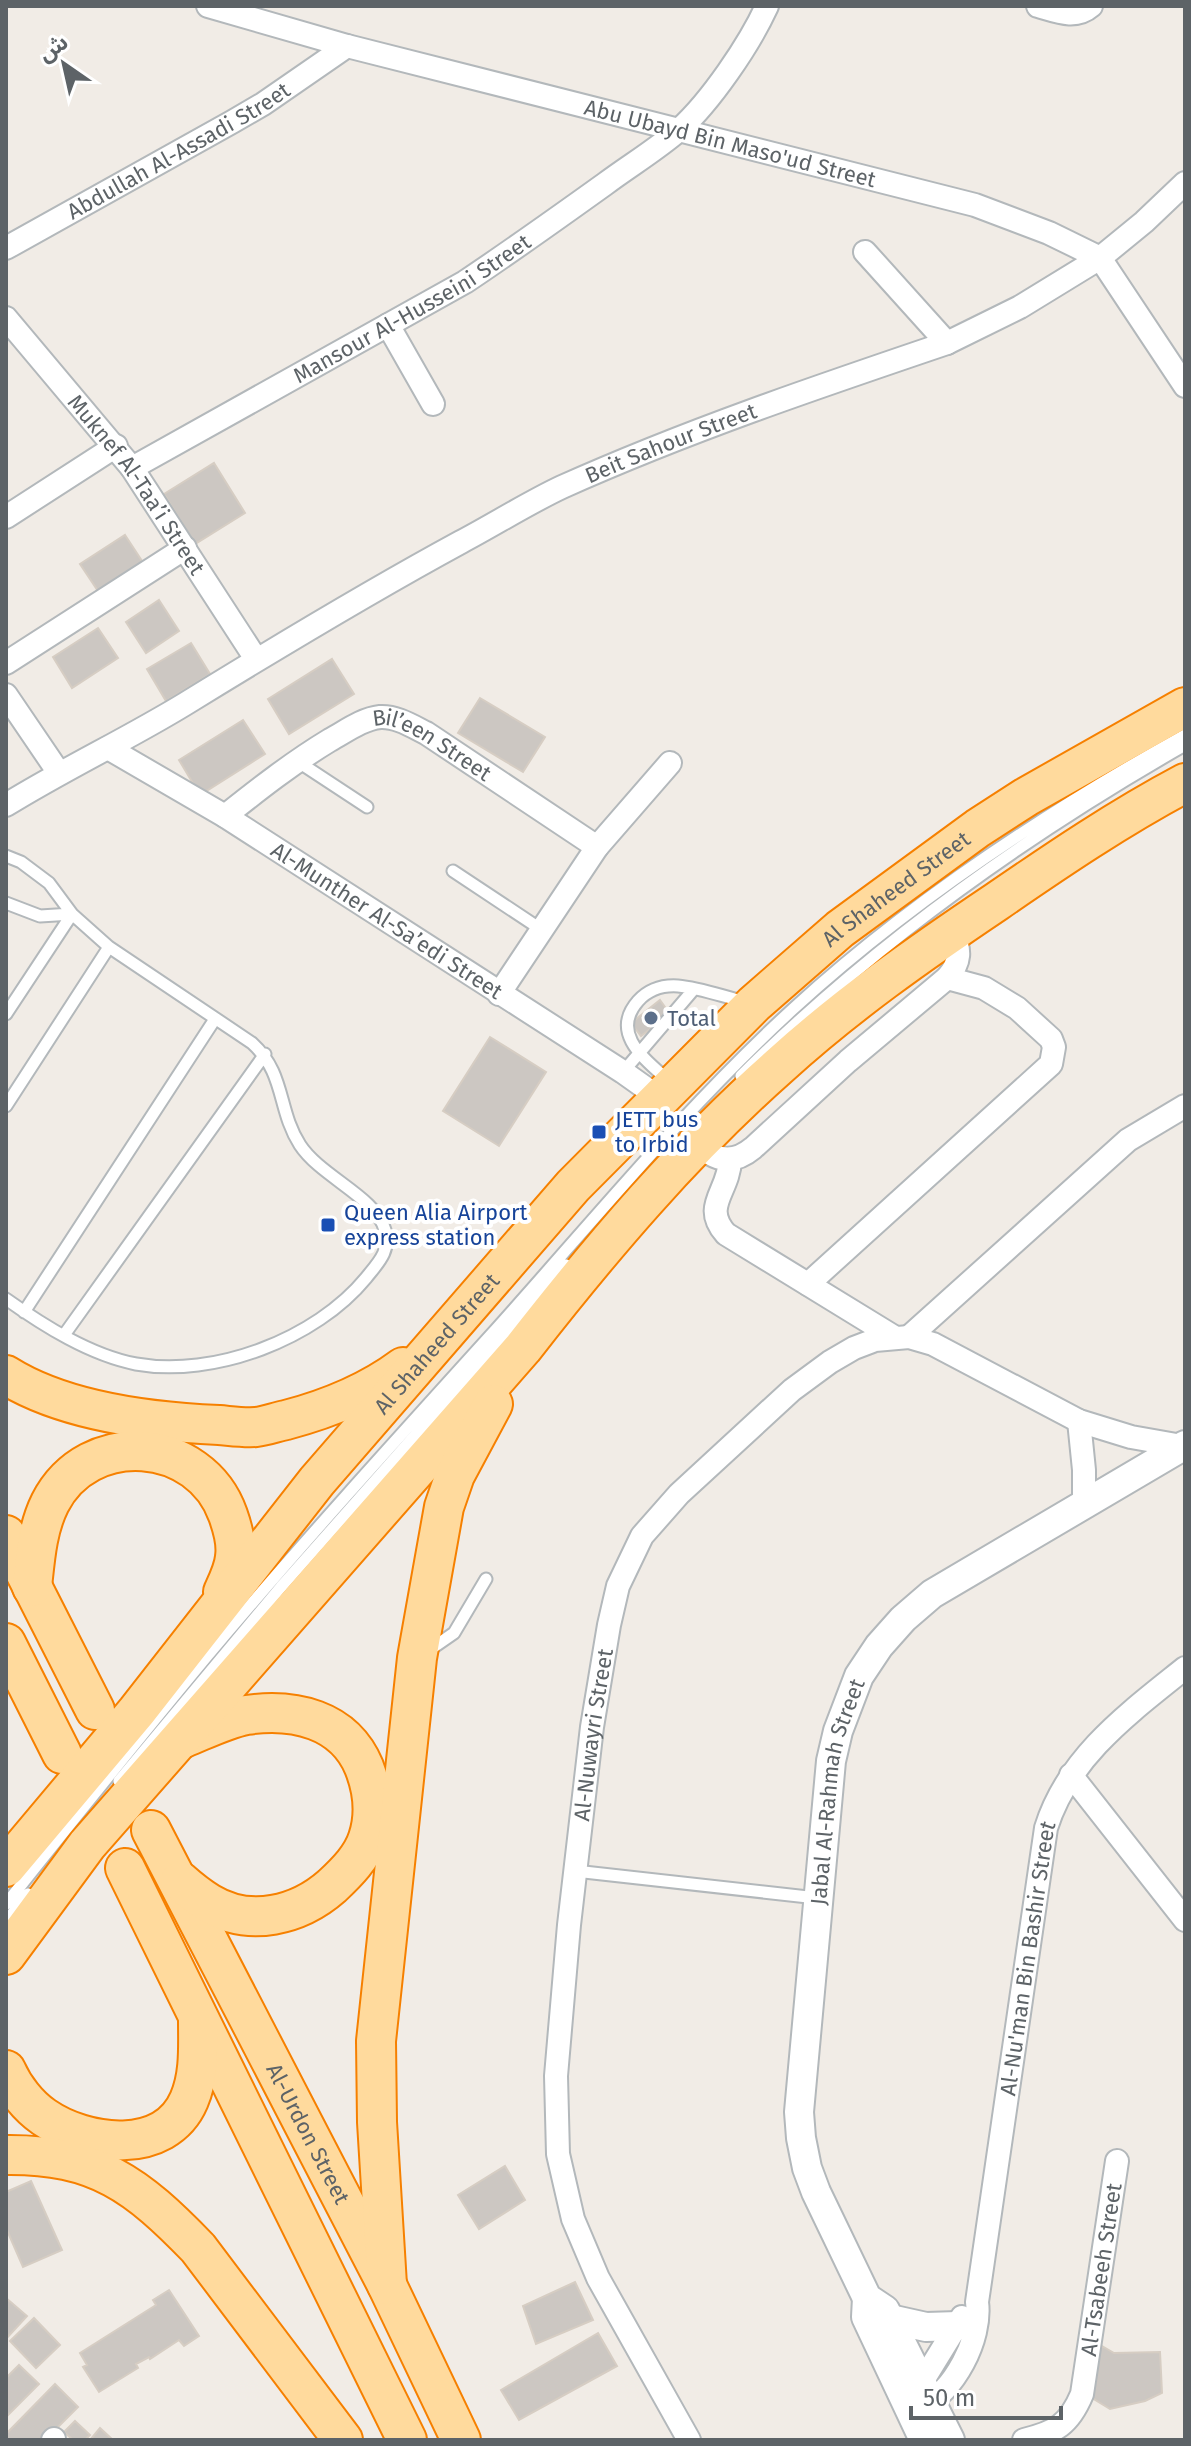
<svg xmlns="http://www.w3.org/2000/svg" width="1191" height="2446" font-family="'Fira Sans','Noto Sans Arabic',sans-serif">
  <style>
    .building { fill: #ccc7c2; stroke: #d6cdc3; stroke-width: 2 }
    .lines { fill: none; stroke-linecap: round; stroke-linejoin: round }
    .service-casing { stroke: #b3b8bb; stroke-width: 15 }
    .minor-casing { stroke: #b3b8bb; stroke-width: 26 }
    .tertiary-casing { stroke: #b3b8bb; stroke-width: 32 }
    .trunk-casing { stroke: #f68000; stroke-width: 42 }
    .service { stroke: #fff; stroke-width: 11 }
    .minor { stroke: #fff; stroke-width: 22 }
    .tertiary { stroke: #fff; stroke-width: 28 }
    .trunk { stroke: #ffda9d; stroke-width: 38 }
    .service-dot { fill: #5c6f8a; stroke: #fff; stroke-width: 3 }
    .transit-dot { fill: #1a4fb4; stroke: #fff; stroke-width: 3 }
    .labels { text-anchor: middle; stroke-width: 8; stroke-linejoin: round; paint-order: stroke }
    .street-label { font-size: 22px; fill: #5d6367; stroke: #fff }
    .service-label { font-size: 22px; fill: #4e5e75; stroke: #fff; text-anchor: start }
    .transit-label { font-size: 22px; fill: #164399; stroke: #fff; text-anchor: start }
  </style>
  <rect width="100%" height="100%" fill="#f1ece6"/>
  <!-- building -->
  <path class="building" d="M214 463 245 513 195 544 164 494Z
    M125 535 144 564 100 594 80 564Z
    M159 600 179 631 146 653 126 622Z
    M98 628 118 658 72 688 53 657Z
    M191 643 210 674 166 701 147 669Z
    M332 659 354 694 289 734 268 699Z
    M480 698 545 737 523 772 458 733Z
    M243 720 265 754 200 795 179 760Z
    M660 1000 670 1014 641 1036 631 1023Z
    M490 1037 546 1072 499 1146 443 1111Z
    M505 2166 525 2200 479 2229 458 2195Z
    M31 2181 62 2250 23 2267 6 2228V2192Z
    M575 2282 593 2320 536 2344 523 2306Z
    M169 2290 199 2336 184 2346 179 2340 150 2359 149 2357 136 2364 138 2368 99 2392 83 2367 87 2365 80 2353 156 2305 153 2300Z
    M6 2298 27 2316 6 2339Z
    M34 2318 60 2345 36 2368 10 2341Z
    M598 2333 617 2366 519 2420 501 2390Z
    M1102 2346 1114 2353 1160 2352 1162 2393 1145 2401 1110 2409 1092 2398 1097 2353Z
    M19 2365 39 2384 6 2417V2378Z
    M55 2384 78 2407 45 2440H6V2434Z
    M75 2421 90 2435 85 2440H73L64 2432Z
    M100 2428 113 2440H90Z"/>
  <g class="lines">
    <!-- service casing -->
    <g class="service-casing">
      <path id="service" d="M297 761 367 807
        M6 856 21 862 49 883 72 914 109 947 252 1043C286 1074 277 1109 300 1145 321 1177 376 1197 385 1230 391 1251 378 1263 366 1278 316 1339 214 1378 136 1364 90 1355 44 1326 6 1299
        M453 871 542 930
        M6 903 40 916 72 914
        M6 1014 72 914
        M623 1072 694 989
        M741 1076C872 945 1024 837 1185 745
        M670 1082C646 1060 609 1034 638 1001 649 989 663 985 678 986 701 988 724 997 746 1002
        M6 1106 109 947
        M24 1312 215 1019
        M64 1335 265 1054
        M428 1651 454 1633 486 1579
        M119 1781 281 1587 566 1265
        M575 1871 817 1898
        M6 1904C72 1821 139 1738 207 1656 299 1547 395 1441 491 1335 590 1225 684 1109 793 1009 911 901 1046 812 1185 735
        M6 1922 28 1894"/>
    </g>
    <!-- minor casing -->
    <g class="minor-casing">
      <g id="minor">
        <path id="s1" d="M208 6 347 46 975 205 1049 233 1100 258 1185 386"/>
        <path d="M1038 6C1056 11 1075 20 1091 6"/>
        <path id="s2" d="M6 248 232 122 263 104 347 46"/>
        <path d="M865 252 947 343"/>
        <path id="s3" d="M6 318 132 468 256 659"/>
        <path d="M388 325 433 404"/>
        <path id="s4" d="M132 468 465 282C513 250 559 217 605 184 629 166 656 150 679 130 711 101 749 45 767 6"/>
        <path d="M6 517 116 446"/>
        <path d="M6 663 185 548"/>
        <path d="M6 695 59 773"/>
        <path id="s5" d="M108 748 225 816 623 1072 661 1099"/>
        <path id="s6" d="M6 805C64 769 126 740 185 704 276 648 367 593 461 542 495 524 528 503 562 487 687 431 817 387 947 343L1020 307 1100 258 1144 222 1185 183"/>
        <path id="s7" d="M225 816C259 789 292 763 330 740 345 732 362 719 380 717 396 716 412 726 426 733L597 847"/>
        <path d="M499 994 597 847 670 763"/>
        <path d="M699 1144C715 1162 734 1164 753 1148L848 1061 947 978C961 962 961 950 952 931"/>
        <path d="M730 1160C729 1192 701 1206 726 1234L894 1337"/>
        <path d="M808 1284 1051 1064 1054 1047 1051 1039 1017 1008 984 988 947 978"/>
        <path d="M909 1337 1128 1140 1185 1106"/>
        <path d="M1079 1421 1084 1470V1506"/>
        <path d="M1071 1775 1185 1920"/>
        <path d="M911 2389 922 2382 962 2317"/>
        <path id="s8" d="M920 2408C954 2392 982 2339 977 2302L1046 1828C1068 1757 1129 1713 1185 1668"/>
        <path d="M53 2440 54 2439"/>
        <path id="s9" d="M689 2440 598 2278 573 2219 558 2154 556 2076 569 1925 592 1727 609 1625 618 1586 642 1536 679 1494 792 1390 830 1362 854 1348 875 1340 909 1337 933 1344 1079 1421 1131 1437 1182 1446"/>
        <path id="s10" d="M1024 2440C1056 2432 1069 2425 1082 2394L1117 2161"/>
      </g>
    </g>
    <!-- tertiary casing -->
    <g class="tertiary-casing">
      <g id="tertiary">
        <path d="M867 2298 866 2317 924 2440"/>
        <path d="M890 2319 926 2327 958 2326"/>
        <path id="s11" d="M950 2440 885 2310 867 2298 816 2192 807 2168 801 2138 799 2112 831 1761 838 1731 859 1676 879 1646 903 1619 932 1594 1185 1445"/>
      </g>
    </g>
    <!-- trunk casing -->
    <g class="trunk-casing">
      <g id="trunk">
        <path d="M6 1375C65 1412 151 1422 219 1425 231 1426 244 1428 256 1427 266 1426 276 1422 286 1420 328 1409 368 1393 403 1367"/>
        <path d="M6 1535 95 1710"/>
        <path d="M32 1587C35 1559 37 1529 50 1503 88 1428 200 1436 228 1515 233 1529 237 1543 235 1557 234 1569 228 1581 223 1592"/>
        <path d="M6 1643 62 1754"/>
        <path id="s12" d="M151 1830 387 2285 461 2440"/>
        <path id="s13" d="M6 1867 137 1711 317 1481 573 1186 754 1004 840 929 978 828 1026 797 1185 707"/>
        <path d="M125 1868 407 2440"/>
        <path d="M180 1881C189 1889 199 1897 209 1903 250 1928 299 1915 332 1886 347 1872 362 1857 368 1838 376 1814 373 1790 364 1767 344 1719 294 1708 246 1715 225 1719 204 1730 184 1738"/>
        <path d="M6 1955 87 1845 523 1348C601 1248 684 1150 779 1066 846 1005 920 953 996 902 1057 860 1119 818 1185 783"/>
        <path d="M6 2070C14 2088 28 2106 44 2117 86 2146 165 2156 189 2100 200 2075 198 2046 198 2021"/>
        <path d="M6 2155C97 2154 137 2185 198 2248L343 2440"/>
        <path d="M387 2285 377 2122 376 2041 417 1658 444 1507 455 1475 493 1404"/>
      </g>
    </g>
    <!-- service -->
    <use href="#service" class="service"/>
    <!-- minor -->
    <use href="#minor" class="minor"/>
    <!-- tertiary -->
    <use href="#tertiary" class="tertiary"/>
    <!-- trunk -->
    <use href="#trunk" class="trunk"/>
  </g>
  <!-- markers -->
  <circle class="service-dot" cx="651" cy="1018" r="8"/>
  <g class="transit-dot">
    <rect x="591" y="1124" width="16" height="16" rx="4"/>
    <rect x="320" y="1217" width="16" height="16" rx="4"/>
  </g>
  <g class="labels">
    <!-- street labels -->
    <g class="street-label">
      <text dy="8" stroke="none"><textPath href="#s1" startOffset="540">Abu Ubayd Bin Maso'ud Street</textPath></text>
      <text dy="8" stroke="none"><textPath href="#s2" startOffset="198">Abdullah Al-Assadi Street</textPath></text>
      <text dy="8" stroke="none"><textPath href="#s4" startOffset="322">Mansour Al-Husseini Street</textPath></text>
      <text dy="8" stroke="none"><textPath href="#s6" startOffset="758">Beit Sahour Street</textPath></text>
      <text dy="8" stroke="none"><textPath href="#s3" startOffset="212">Muknef Al-Taa’i Street</textPath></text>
      <text dy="8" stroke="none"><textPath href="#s7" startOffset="244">Bil’een Street</textPath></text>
      <text dy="8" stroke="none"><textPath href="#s13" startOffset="1326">Al Shaheed Street</textPath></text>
      <text dy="8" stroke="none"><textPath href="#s5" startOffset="328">Al-Munther Al-Sa’edi Street</textPath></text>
      <text dy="8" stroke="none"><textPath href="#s13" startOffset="678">Al Shaheed Street</textPath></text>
      <text dy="8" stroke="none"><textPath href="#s9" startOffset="738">Al-Nuwayri Street</textPath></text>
      <text dy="8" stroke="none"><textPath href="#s11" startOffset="690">Jabal Al-Rahmah Street</textPath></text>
      <text dy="8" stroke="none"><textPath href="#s8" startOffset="474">Al-Nu'man Bin Bashir Street</textPath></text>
      <text dy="8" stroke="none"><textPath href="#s12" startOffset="342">Al-Urdon Street</textPath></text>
      <text dy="8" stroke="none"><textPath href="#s10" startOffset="204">Al-Tsabeeh Street</textPath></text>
    </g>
    <!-- service labels -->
    <g class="service-label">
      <text x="667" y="1026">Total</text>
    </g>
    <!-- transit labels -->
    <g class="transit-label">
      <text x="615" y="1127">JETT bus<tspan x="615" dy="25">to Irbid</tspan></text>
      <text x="344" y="1220">Queen Alia Airport<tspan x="344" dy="25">express station</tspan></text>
    </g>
  </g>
  <!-- border -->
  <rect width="1191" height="2446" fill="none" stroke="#5d6367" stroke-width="16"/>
  <!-- north arrow -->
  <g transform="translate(64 64) rotate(326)" stroke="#ffffff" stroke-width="6" paint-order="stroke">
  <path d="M0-6L14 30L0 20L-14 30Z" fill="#5d6367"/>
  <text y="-12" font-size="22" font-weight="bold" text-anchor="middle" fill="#5d6367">ش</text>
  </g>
  <!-- scale -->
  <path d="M911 2406v12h150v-12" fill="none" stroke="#5d6367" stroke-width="4"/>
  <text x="923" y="2406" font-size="24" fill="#5d6367" stroke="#ffffff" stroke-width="6" paint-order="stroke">50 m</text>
</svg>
